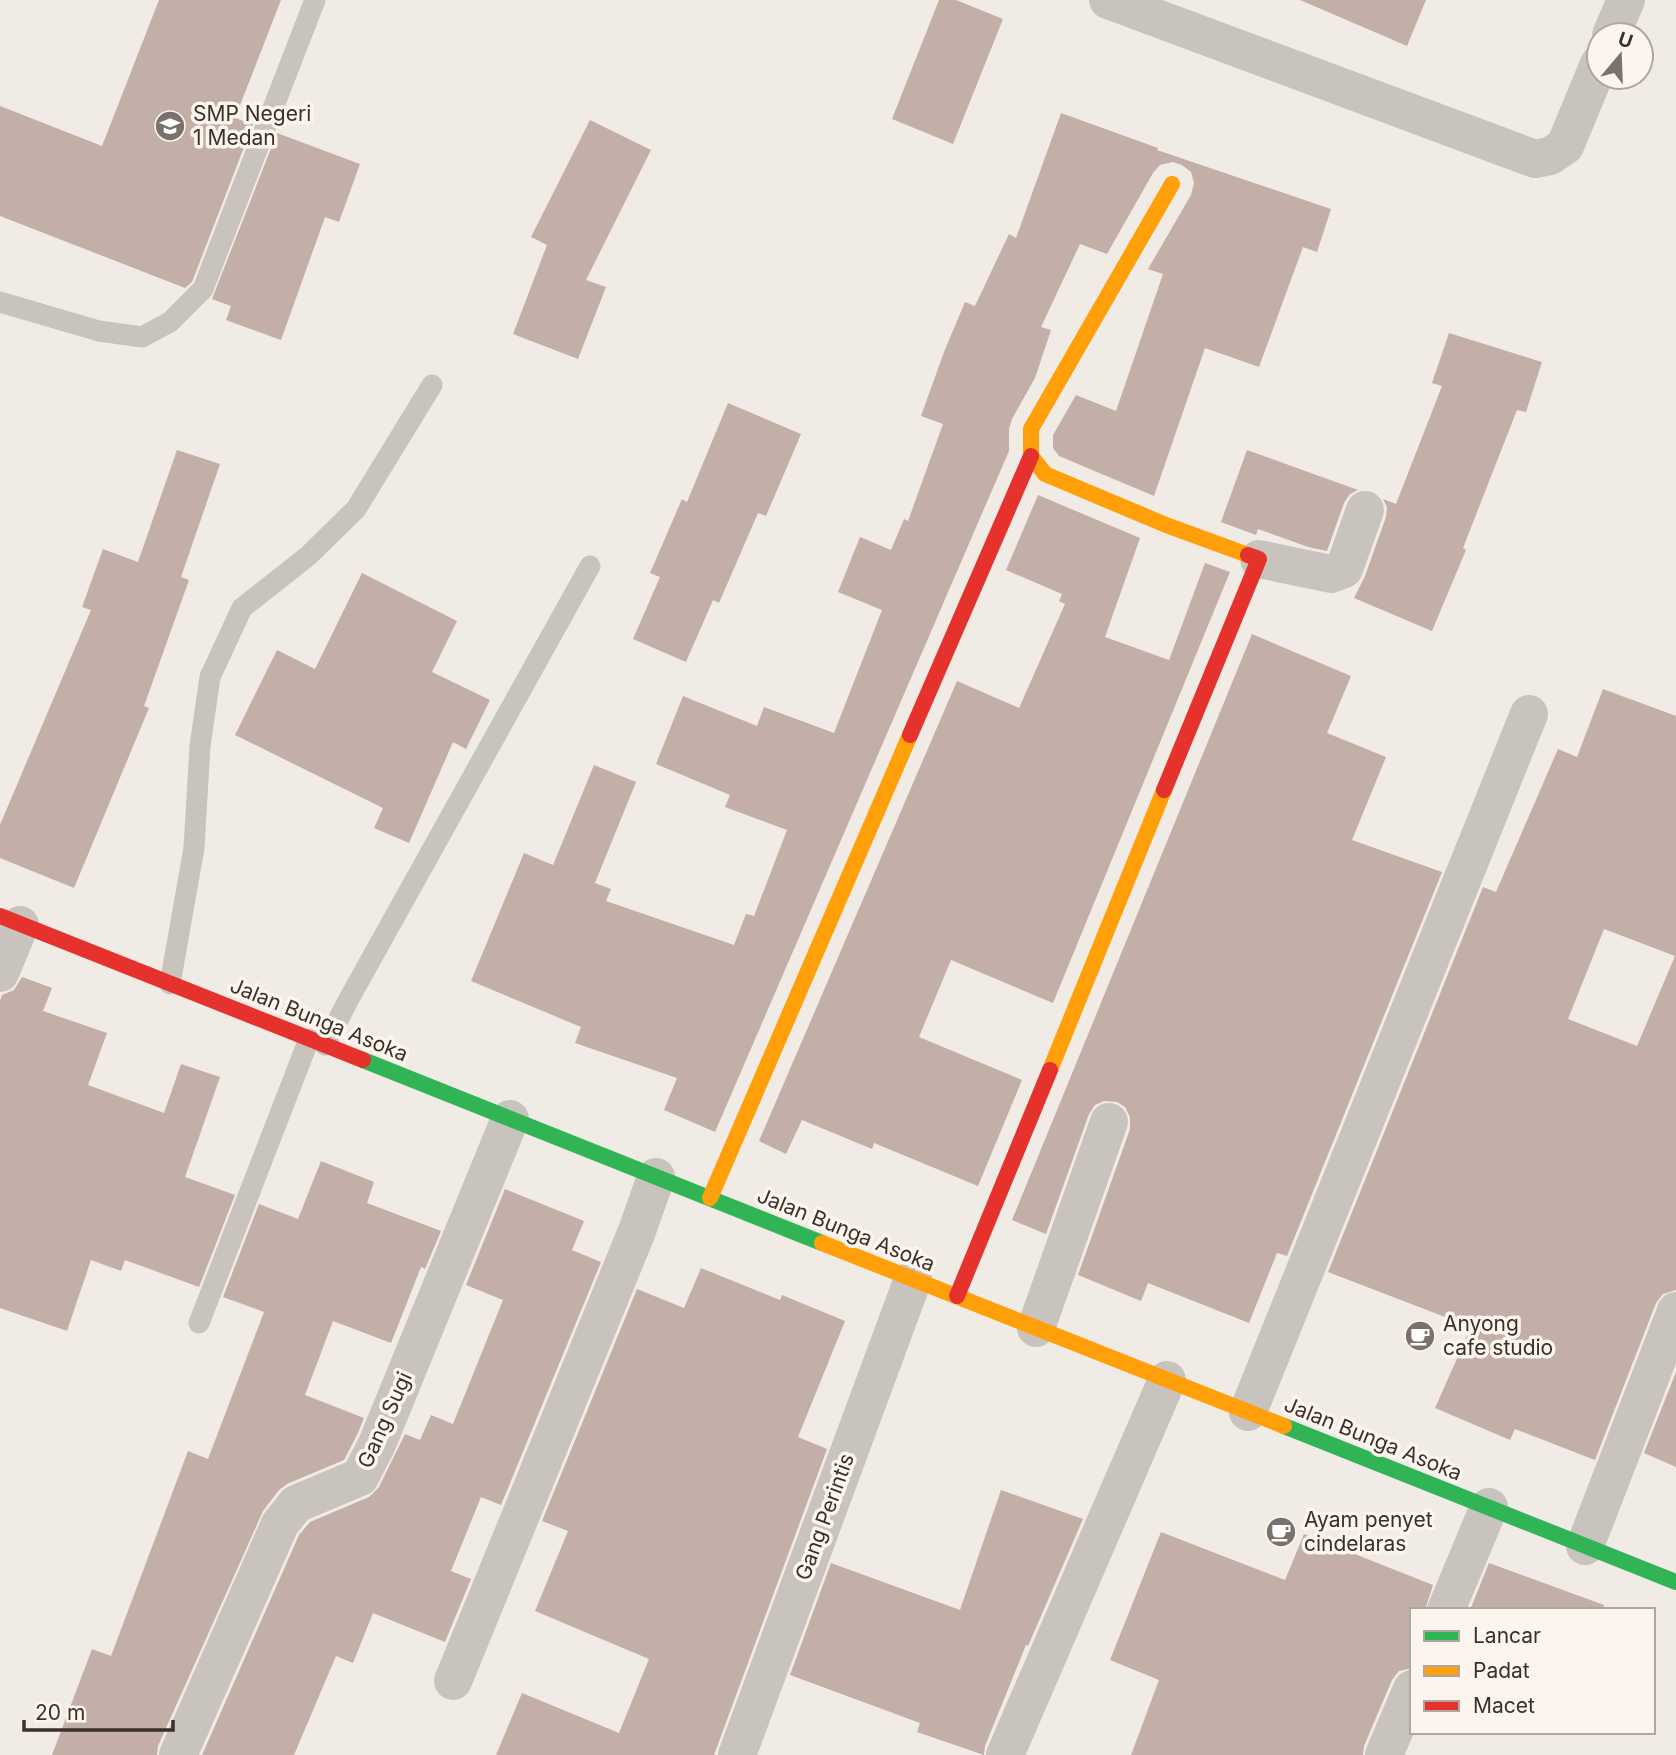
<svg xmlns="http://www.w3.org/2000/svg" width="1676" height="1755" font-family="Inter,sans-serif">
  <style>
    .building { fill: #c3afa7; fill-rule: evenodd }
    .lines { fill: none; stroke-linecap: round; stroke-linejoin: round }
    .lane { stroke: #c9c3be; stroke-width: 21 }
    .street { stroke: #c9c3be; stroke-width: 38 }
    .fast { stroke: #30b455; stroke-width: 16 }
    .slow { stroke: #ff9f0a; stroke-width: 16 }
    .jam { stroke: #e5322d; stroke-width: 16 }
    .labels { text-anchor: middle; stroke-width: 7; stroke-linejoin: round; paint-order: stroke }
    .poi-label { font-size: 21px; fill: #3b302b; stroke: #fbf5ee; text-anchor: start }
    .street-label { font-size: 21px; fill: #3b302b; stroke: #fbf5ee }
  </style>
  <rect width="100%" height="100%" fill="#f0ebe5"/>
  <!-- building -->
  <path class="building" d="M159 0H281L235 118 253 124 192 282 185 288 0 216V106L102 146Z
    M939 0H956L1003 19 953 144 892 119Z
    M1300 0H1426L1407 46Z
    M1061 113 1158 148 1157 150 1331 209 1317 252 1303 247 1259 367 1205 348 1154 496 1059 456 1053 448V435L1076 395 1116 411 1163 274 1148 269 1191 195 1194 183 1191 172 1182 165 1173 162 1160 165 1153 173 1107 254 1080 244 1041 327 1051 330 1035 378 1012 419 1009 429V451L715 1132 664 1110 677 1078 575 1043 581 1027 471 981 524 853 553 865 594 765 636 782 595 883 611 889 606 901 734 945 746 914 754 916 787 830 725 807 730 795 656 764 683 696 757 726 764 707 834 733 882 610 838 592 860 537 891 550 904 519 908 521 943 424 921 416 944 352 965 302 975 306 1009 234 1016 238Z
    M590 120 651 150 586 280 606 287 578 359 513 334 547 245 531 237Z
    M277 133 360 164 339 222 325 217 281 340 226 320 231 306 212 299Z
    M1449 333 1542 362 1526 412 1517 410 1463 548 1466 550 1432 631 1354 598 1365 576 1386 517 1387 507 1383 499 1396 504 1442 386 1432 383Z
    M728 403 801 434 766 516 758 513 719 603 713 600 686 662 633 639 660 577 650 573 682 499 687 502Z
    M177 450 220 464 181 577 189 580 144 706 149 708 74 888 0 858V825L91 610 82 607 103 549 138 562Z
    M1247 450 1358 490 1350 494 1344 503 1327 551 1308 547 1258 529 1256 535 1221 522Z
    M1038 495 1140 538 1105 637 1169 660 1205 563 1230 572 1053 1003 951 960 919 1037 1022 1080 978 1186 874 1143 872 1149 802 1120 786 1154 759 1141 957 681 1019 708 1065 604 1059 601 1062 594 1006 570Z
    M362 573 457 621 432 672 490 700 466 749 453 742 409 843 374 828 383 808 235 735 277 650 315 669Z
    M1252 634 1351 676 1327 733 1386 757 1352 840 1442 872 1287 1256 1277 1253 1249 1323 1148 1283 1141 1301 1078 1275 1130 1129V1117L1125 1107 1117 1102 1104 1101 1095 1105 1089 1114 1046 1234 1012 1220Z
    M1603 689 1676 716V1290L1663 1294 1656 1303 1595 1460 1515 1429 1510 1440 1435 1408 1471 1327 1328 1272 1483 887 1496 892 1558 749 1577 757ZM1604 929 1675 956 1637 1046 1568 1019Z
    M22 977 52 988 43 1011 107 1033 88 1085 164 1113 181 1064 220 1077 185 1177 235 1195 199 1287 125 1260 121 1271 91 1260 67 1331 0 1308V1001L2 995 14 990Z
    M321 1161 374 1182 367 1203 441 1231 425 1269 421 1267 391 1343 333 1321 305 1395 364 1418 357 1435 344 1460 287 1484 279 1490 263 1511 158 1746 157 1755H52L92 1649 111 1656 188 1451 208 1459 264 1312 223 1297 259 1204 298 1219Z
    M505 1189 584 1221 572 1250 601 1262 501 1505 481 1497 451 1571 471 1579 445 1642 373 1613 353 1663 336 1656 294 1755H202L299 1535 310 1522 369 1497 379 1487 405 1434 420 1440 431 1415 453 1424 503 1300 466 1285Z
    M701 1268 780 1300 782 1295 845 1321 798 1437 827 1449 714 1755H496L522 1693 619 1733 649 1659 535 1611 568 1531 542 1521 637 1289 684 1308Z
    M1676 1372V1467L1644 1453Z
    M1001 1490 1083 1519 1028 1646 1026 1645 985 1746 984 1755 917 1732 920 1723 790 1675 831 1563 960 1610Z
    M1161 1532 1285 1580 1304 1534 1433 1585 1425 1610H1412V1668L1399 1671 1392 1680 1364 1746 1363 1755H1131L1159 1680 1110 1660Z
    M1489 1563 1604 1605 1603 1610H1470Z"/>
  <g class="lines">
    <!-- lane -->
    <path class="lane" d="M0 302 99 331 142 337 170 322 203 289 315 0
      M170 984 194 848 200 746 210 677 242 608 308 556 356 509 432 385
      M325 1045 350 997 590 566
      M199 1323 309 1039"/>
    <!-- street -->
    <path class="street" d="M1108 0 1535 159 1550 156 1565 146 1599 64
      M1611 35 1626 0
      M1259 559 1331 574 1344 569 1365 510
      M0 973 20 925
      M1036 1328 1109 1122
      M1248 1412 1529 714
      M1585 1546 1676 1311
      M1446 1610 1489 1507
      M453 1681 637 1231 656 1177
      M178 1755 280 1524 296 1504 360 1477 377 1444 510 1119
      M737 1755 913 1279
      M1005 1755 1167 1380
      M1384 1755 1412 1689"/>
    <!-- fast -->
    <path class="fast" d="M363 1060 822 1243
      M1284 1426 1676 1582"/>
    <!-- slow -->
    <path class="slow" d="M1172 184 1031 429V456L1045 474 1166 525 1248 555
      M1050 1070 1164 790
      M710 1198 910 735
      M822 1243 1284 1426"/>
    <!-- jam -->
    <path class="jam" d="M910 735 1031 456
      M1164 790 1259 559 1248 555
      M0 916 363 1060
      M957 1296 1050 1070"/>
  </g>
  <!-- icons -->
  <defs>
    <g id="school-disc" transform="scale(1.575)"><circle r="9.5" fill="#7a716c" stroke="#fbf5ee"/><path d="M0-5L7-2L0 1L-7-2ZM-4 1L0 2.5L4 1V4Q0 6-4 4Z" fill="#fff"/></g>
    <g id="cafe-disc" transform="scale(1.575)"><circle r="9.5" fill="#7a716c" stroke="#fbf5ee"/><path d="M-5.5-4.5H6V0H3Q3 3.5 0 3.5H-2.5Q-5.5 3.5-5.5 0ZM3-3.2v2h1.7v-2ZM-6 4.5H4V6H-6Z" fill="#fff"/></g>
  </defs>
  <g fill-rule="evenodd">
    <use href="#school-disc" x="170" y="126"/>
    <use href="#cafe-disc" x="1420" y="1336"/>
    <use href="#cafe-disc" x="1281" y="1532"/>
  </g>
  <g class="labels">
    <!-- poi labels -->
    <g class="poi-label">
      <text x="193" y="121">SMP Negeri<tspan x="193" dy="24">1 Medan</tspan></text>
      <text x="1443" y="1331">Anyong<tspan x="1443" dy="24">cafe studio</tspan></text>
      <text x="1304" y="1527">Ayam penyet<tspan x="1304" dy="24">cindelaras</tspan></text>
    </g>
    <!-- street labels -->
    <g class="street-label">
      <text transform="translate(319 1020) rotate(22)" y="7">Jalan Bunga Asoka</text>
      <text transform="translate(846 1230) rotate(22)" y="7">Jalan Bunga Asoka</text>
      <text transform="translate(385 1420) rotate(-66)" y="7">Gang Sugi</text>
      <text transform="translate(1373 1439) rotate(22)" y="7">Jalan Bunga Asoka</text>
      <text transform="translate(825 1517) rotate(-70)" y="7">Gang Perintis</text>
    </g>
  </g>
  <!-- legend -->
  <rect x="1410" y="1608" width="245" height="126" fill="#fbf5ee" stroke="#aea6a0" stroke-width="2"/>
  <rect x="1424" y="1631" width="35" height="10" fill="#30b455" stroke="#aea6a0" stroke-width="2"/>
  <text x="1473" y="1643" font-size="21" fill="#3b302b">Lancar</text>
  <rect x="1424" y="1666" width="35" height="10" fill="#ff9f0a" stroke="#aea6a0" stroke-width="2"/>
  <text x="1473" y="1678" font-size="21" fill="#3b302b">Padat</text>
  <rect x="1424" y="1701" width="35" height="10" fill="#e5322d" stroke="#aea6a0" stroke-width="2"/>
  <text x="1473" y="1713" font-size="21" fill="#3b302b">Macet</text>
  <!-- north arrow -->
  <g transform="translate(1620 56) rotate(19)"><circle r="33" fill="#fbf5ee" stroke="#aea6a0" stroke-width="2"/>
  <path d="M0-5L12 26L0 18L-12 26Z" fill="#7a716c"/>
  <text y="-10" font-size="19" font-weight="bold" text-anchor="middle" fill="#3b302b">U</text>
  </g>
  <!-- scale -->
  <path d="M24 1720v10h149v-10" fill="none" stroke="#3b302b" stroke-width="3.5"/>
  <text x="35" y="1720" font-size="21" fill="#3b302b" stroke="#fbf5ee" stroke-width="5" paint-order="stroke">20 m</text>
</svg>
